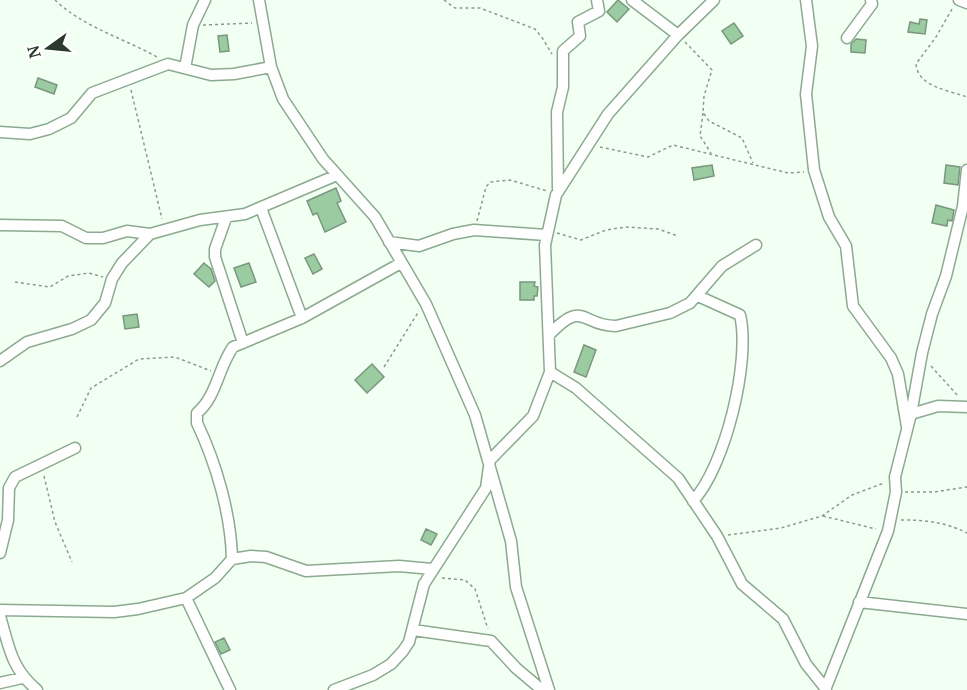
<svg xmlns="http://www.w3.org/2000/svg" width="967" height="690" font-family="'PT Serif',serif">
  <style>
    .building { fill: #9acba1; stroke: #7a977e; stroke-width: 1.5 }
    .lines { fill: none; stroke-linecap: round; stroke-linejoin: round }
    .street-casing { stroke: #8caa90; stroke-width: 13 }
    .path { stroke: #8d9a8e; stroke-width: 1.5; stroke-dasharray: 3 3; stroke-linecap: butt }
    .street { stroke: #fff; stroke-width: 10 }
  </style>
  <rect width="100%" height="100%" fill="#f2fff3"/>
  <!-- building -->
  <path class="building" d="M618 0 629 9 617 22 607 12Z
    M920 19 927 20 925 34 908 32 910 22 919 24Z
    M734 23 743 36 731 44 722 31Z
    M227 35 229 51 220 52 218 36Z
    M856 39 866 40 865 53 851 52V44Z
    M38 78 57 85 54 94 35 87Z
    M712 165 714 176 694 180 692 168Z
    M946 165 960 167 958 185 944 183Z
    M336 188 341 201 337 203 346 222 325 232 317 213 313 215 307 201Z
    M936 205 954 210 952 221 948 220 947 226 932 223Z
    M314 254 322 269 313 274 305 258Z
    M204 263 211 269 215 281 209 287 194 274Z
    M249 263 256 282 241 287 234 268Z
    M520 282H535L534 286 538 287 537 296H534V300H520Z
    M137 314 139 327 125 329 123 316Z
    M584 345 596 350 586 377 574 372Z
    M372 364 384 377 367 393 355 380Z
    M426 529 437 534 431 545 421 540Z
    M224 638 230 650 221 654 215 642Z"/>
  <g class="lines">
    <!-- street casing -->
    <g class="street-casing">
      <path id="street" d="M259 0 271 67 283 99 323 159 375 217 426 304 475 415 511 541 516 587 549 690
        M632 0 678 35
        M806 0 812 46 806 94 814 170 829 217 846 246 853 306 891 358 898 374 907 427
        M959 0 967 3
        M847 38 872 4 871 0
        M185 68 193 25 205 0
        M0 132 30 134 49 129 71 118 92 93 168 64 211 75 234 74 271 67
        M558 189 557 112 563 87V51L580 36 578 22 599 11 597 0
        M261 208 302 318
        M226 218 215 249V257L243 343
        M0 225 62 226 86 238H103L127 231 150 234
        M389 242 419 246 453 234 474 230 546 235
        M549 335C584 298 581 326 616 326L670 313 690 303 722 266 756 245
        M0 361 27 342 72 329 91 320 105 303 112 279 122 263 150 234 200 220 245 214 337 175
        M550 372 576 388 678 478 717 536 742 584 783 619 806 664 826 689
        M911 414 922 353 932 314 946 276 963 206 967 170
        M693 501C725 467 751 361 740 315L698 296
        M0 553 8 520 9 488 15 477 75 448
        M232 559C231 514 216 463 197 423V413C217 396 218 368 233 347L302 318 401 263
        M186 598 230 690
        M859 602 967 614
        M0 610 114 612 138 609 186 598 215 578 232 559 251 556 266 557 306 571 399 566 432 569
        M0 616C9 647 11 668 37 690
        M413 630 491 641 516 668 542 690
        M0 683 22 678
        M334 690 373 675 391 664 403 651 409 642 424 584 486 488 490 460 533 416 550 372 545 245 556 195 608 114 678 35 714 0
        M825 690 888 531 896 492 895 477 911 414 938 406 967 407"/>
    </g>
    <!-- path -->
    <path class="path" d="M55 0C83 27 123 38 157 57
      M444 0 455 8H480L535 29 543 39 552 54
      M952 9 936 37 916 64C918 87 948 90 967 97
      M203 25 252 23
      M685 42 712 70 704 96 703 112 709 121 742 138 753 163
      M131 90 162 219
      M703 113 700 136 711 153
      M600 147 648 157 673 145 788 173 804 172
      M477 221 486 187 490 182 510 180 547 191
      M557 233 581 240 606 230 626 227 658 229 678 236
      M15 282 50 287 68 276 89 273 103 277
      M931 366 958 396
      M384 367 419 311
      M77 417 91 388 139 359 175 357 211 371
      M44 476 55 522 72 562
      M905 492H934L967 487
      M823 516 876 529
      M901 520C926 520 945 522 967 533
      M728 535 781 528 822 516 852 495 884 483
      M442 578 465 580 475 589 488 629"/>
    <!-- street -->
    <use href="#street" class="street"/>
  </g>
  <!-- north arrow -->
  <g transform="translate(48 48) rotate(255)" stroke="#ffffff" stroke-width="4.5" paint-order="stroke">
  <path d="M0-4.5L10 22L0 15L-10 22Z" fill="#2c392e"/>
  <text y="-9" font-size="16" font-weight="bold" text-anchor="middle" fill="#2c392e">N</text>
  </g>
</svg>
